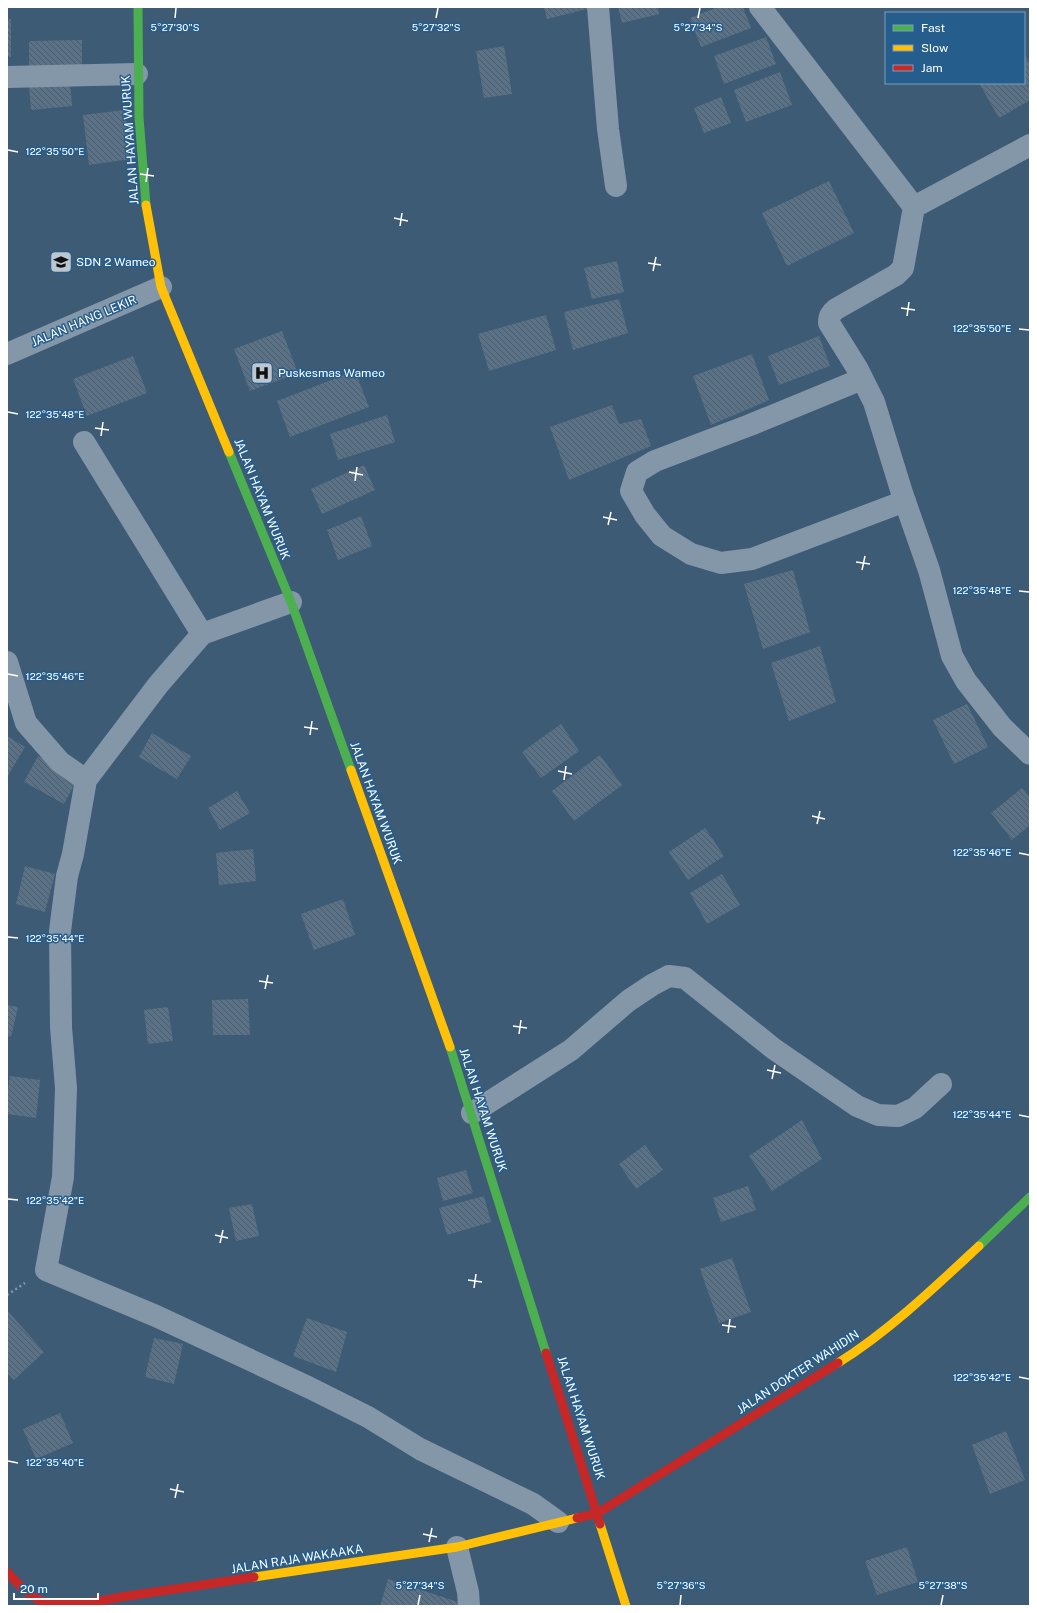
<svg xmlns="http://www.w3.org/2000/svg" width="1037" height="1613" font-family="'Public Sans',sans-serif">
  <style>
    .building { fill: url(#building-back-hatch) }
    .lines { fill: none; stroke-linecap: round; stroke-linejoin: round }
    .path { stroke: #8497a9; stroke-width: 2.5; stroke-dasharray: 2 3; stroke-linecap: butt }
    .street { stroke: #8497a9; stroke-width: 22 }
    .fast { stroke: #4caf50; stroke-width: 9 }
    .slow { stroke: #ffc107; stroke-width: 9 }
    .jam { stroke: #c62828; stroke-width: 9 }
    .ticks { fill: none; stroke: #fff; stroke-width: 1.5 }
    .labels { text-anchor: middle; stroke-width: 3; stroke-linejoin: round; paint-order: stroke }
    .street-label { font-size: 12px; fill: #fff; stroke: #255d8d }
    .poi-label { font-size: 12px; fill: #fff; stroke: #255d8d; text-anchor: start }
    .ticks-label { font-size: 10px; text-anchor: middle; fill: #fff; stroke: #255d8d; stroke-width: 3; stroke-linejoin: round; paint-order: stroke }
  </style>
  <defs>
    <pattern id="building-back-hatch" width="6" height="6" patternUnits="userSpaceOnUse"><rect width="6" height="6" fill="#5a7287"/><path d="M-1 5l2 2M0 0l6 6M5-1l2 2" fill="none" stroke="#525b64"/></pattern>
  </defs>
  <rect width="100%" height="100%" fill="#3d5b75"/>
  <!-- building -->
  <path class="building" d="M544 7H587V9L547 19Z
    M618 7H658L659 14 622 23Z
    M718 7H743L751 28 701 47 690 18Z
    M7 19H11V57H7Z
    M766 37 776 64 724 84 714 56Z
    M82 40V67L29 69V41Z
    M504 46 512 94 484 98 476 51Z
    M1024 54 1030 64V100L999 118 979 83H1024Z
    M780 72 792 105 746 122 734 90Z
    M70 81 72 106 31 110 29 85Z
    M721 97 731 123 704 133 694 108Z
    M125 110 131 159 89 165 83 115Z
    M829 181 854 233 787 266 762 213Z
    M617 261 624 292 592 299 584 268Z
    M619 299 628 333 573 350 564 312Z
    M546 315 556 350 489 371 478 334Z
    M282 331 298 373 250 391 234 349Z
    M819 336 830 366 779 385 768 356Z
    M752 354 769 400 711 425 693 376Z
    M133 356 147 393 87 416 73 379Z
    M355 371 369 407 290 437 277 401Z
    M612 405 619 424 641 419 651 446 569 480 550 427Z
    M387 415 395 442 338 460 330 434Z
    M364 465 375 490 322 514 311 489Z
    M361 516 372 546 338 560 327 530Z
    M793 570 810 632 763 649 744 584Z
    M820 646 836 702 789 721 771 663Z
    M967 704 988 747 954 764 933 720Z
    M561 724 579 751 541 778 522 752Z
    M152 733 191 756 177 779 139 757Z
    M7 736 25 747 7 777Z
    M600 755 622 785 574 821 552 791Z
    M38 756 78 778 64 804 24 782Z
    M1022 788 1030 798V825L1012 840 991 813Z
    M237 791 250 813 220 830 208 808Z
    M705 828 724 856 688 880 669 852Z
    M253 849 256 881 219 885 216 853Z
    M25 866 55 874 45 912 16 904Z
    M722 874 740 905 707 924 690 893Z
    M343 899 355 935 314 950 301 914Z
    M248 999 250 1035H213L212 1000Z
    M7 1005 18 1007 11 1037 7 1036Z
    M168 1007 173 1041 148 1044 144 1010Z
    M10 1076 40 1080 36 1118 7 1114V1097Z
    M802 1120 822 1159 772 1191 749 1156Z
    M645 1145 663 1170 636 1189 619 1164Z
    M466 1170 473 1193 443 1201 437 1178Z
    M748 1186 756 1210 721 1222 713 1198Z
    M484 1196 491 1222 447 1235 439 1208Z
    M252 1204 259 1236 236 1241 229 1208Z
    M732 1258 751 1312 719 1323 700 1269Z
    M7 1310 44 1352 14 1380 7 1373Z
    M307 1318 347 1332 336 1372 293 1356Z
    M154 1338 183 1344 174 1384 145 1377Z
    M60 1413 73 1443 36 1459 23 1429Z
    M1006 1431 1025 1480 990 1494 972 1445Z
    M907 1547 918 1582 877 1595 865 1561Z
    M388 1579 464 1604V1606H380Z"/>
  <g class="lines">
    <!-- path -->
    <path class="path" d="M7 1295 25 1283"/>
    <!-- street -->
    <path class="street" d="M598 7 608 129 616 186
      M760 7 914 207
      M7 77 137 74
      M1030 145 914 207 903 268 896 275 836 309C831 313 829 316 829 323L857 368 874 402 902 493 929 570 952 656 966 681 1002 727 1030 754
      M7 354 161 287
      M862 379 750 425 655 461 637 472 631 491 645 515 662 536 691 554 721 563 752 559 905 501
      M84 442 202 634 158 685 86 780 73 854 67 876 60 931 61 1027 66 1088 63 1177 46 1270 156 1316 308 1387 368 1417 420 1449 533 1504 558 1522
      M202 634 291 602
      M7 662 26 723 60 762 86 780
      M472 1113 571 1050 628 1001 652 985 669 976 685 978 774 1049 857 1106 878 1115 898 1116 915 1108 941 1084
      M457 1547 468 1592 469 1606"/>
    <!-- fast -->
    <path class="fast" d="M138 7 139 117 146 205
      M229 452 291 602 351 770
      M450 1047 546 1353
      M979 1246 1030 1197"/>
    <!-- slow -->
    <path class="slow" d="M146 205 161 287 229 452
      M351 770 450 1047
      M838 1363C889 1331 935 1287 979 1246
      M600 1524 626 1606
      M254 1577 457 1547 577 1518"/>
    <!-- jam -->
    <path class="jam" d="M546 1353 600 1524
      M577 1518 598 1513 838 1363
      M7 1572C18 1583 29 1598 45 1602 70 1609 101 1600 127 1596 169 1590 211 1584 254 1577"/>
  </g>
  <!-- ticks -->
  <path class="ticks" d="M175 18 176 8M436 18 438 8M698 18 700 8M8 150 18 152M140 174 154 176M146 182 148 168M394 218 408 221M400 226 402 213M648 263 661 265M653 271 656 257M901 308 915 310M907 316 909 302M1019 329 1029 330M8 412 18 414M95 428 109 430M101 436 103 422M349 472 363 475M355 481 357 467M603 517 617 520M608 525 611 512M856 562 870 564M862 570 865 556M1019 591 1029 592M8 674 18 676M304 727 318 729M310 735 312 721M558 771 572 774M564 780 566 766M812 816 825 819M817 824 820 811M1019 853 1029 855M8 937 18 938M259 981 273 983M265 989 268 975M513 1026 527 1028M519 1034 521 1020M767 1070 781 1073M772 1079 775 1065M1019 1115 1029 1117M8 1199 18 1200M215 1235 228 1238M220 1243 223 1230M468 1280 482 1282M474 1288 476 1274M722 1325 736 1327M728 1333 730 1319M1019 1377 1029 1379M8 1461 18 1463M170 1489 184 1492M175 1498 178 1484M423 1534 437 1537M429 1542 432 1528M418 1605 420 1595M680 1605 681 1595M941 1605 943 1595"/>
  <!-- icons -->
  <defs>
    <g id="school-square" transform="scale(1.15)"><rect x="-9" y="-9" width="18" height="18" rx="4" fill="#bbc6cf" stroke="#255d8d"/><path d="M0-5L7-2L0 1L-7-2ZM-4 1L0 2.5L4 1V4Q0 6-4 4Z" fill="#111"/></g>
    <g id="hospital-square" transform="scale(1.15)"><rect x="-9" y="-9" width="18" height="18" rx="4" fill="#bbc6cf" stroke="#255d8d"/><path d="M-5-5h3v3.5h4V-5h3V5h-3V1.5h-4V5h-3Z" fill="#111"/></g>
  </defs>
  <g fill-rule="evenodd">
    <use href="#school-square" x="61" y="262"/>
    <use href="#hospital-square" x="262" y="373"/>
  </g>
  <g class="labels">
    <!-- street labels -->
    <g class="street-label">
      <text transform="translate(130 140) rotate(-94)" y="4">JALAN HAYAM WURUK</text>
      <text transform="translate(84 321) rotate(-23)" y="4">JALAN HANG LEKIR</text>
      <text transform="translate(262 499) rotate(68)" y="4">JALAN HAYAM WURUK</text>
      <text transform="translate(376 803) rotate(70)" y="4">JALAN HAYAM WURUK</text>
      <text transform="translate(483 1110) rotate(72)" y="4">JALAN HAYAM WURUK</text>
      <text transform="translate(798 1372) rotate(-33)" y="4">JALAN DOKTER WAHIDIN</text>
      <text transform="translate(581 1418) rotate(72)" y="4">JALAN HAYAM WURUK</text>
      <text transform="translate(297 1559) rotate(-9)" y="4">JALAN RAJA WAKAAKA</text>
    </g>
    <!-- poi labels -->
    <g class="poi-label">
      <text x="76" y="266">SDN 2 Wameo</text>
      <text x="278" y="377">Puskesmas Wameo</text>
    </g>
  </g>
  <g class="ticks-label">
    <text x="175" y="31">5°27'30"S</text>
    <text x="436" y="31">5°27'32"S</text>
    <text x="698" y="31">5°27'34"S</text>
    <text x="55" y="155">122°35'50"E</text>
    <text x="982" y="332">122°35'50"E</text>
    <text x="55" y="418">122°35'48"E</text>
    <text x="982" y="594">122°35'48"E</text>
    <text x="55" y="680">122°35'46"E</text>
    <text x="982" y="856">122°35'46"E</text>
    <text x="55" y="942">122°35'44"E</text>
    <text x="982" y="1118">122°35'44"E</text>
    <text x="55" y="1204">122°35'42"E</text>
    <text x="982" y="1381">122°35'42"E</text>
    <text x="55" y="1466">122°35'40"E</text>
    <text x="420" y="1589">5°27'34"S</text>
    <text x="681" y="1589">5°27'36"S</text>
    <text x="943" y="1589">5°27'38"S</text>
  </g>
  <!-- border -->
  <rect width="1037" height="1613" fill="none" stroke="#ffffff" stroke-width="16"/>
  <!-- legend -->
  <rect x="885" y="12" width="140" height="72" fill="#255d8d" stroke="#7c9ebb"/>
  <rect x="893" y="25" width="20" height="6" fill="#4caf50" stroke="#7c9ebb"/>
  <text x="921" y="32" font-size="12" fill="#ffffff">Fast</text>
  <rect x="893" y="45" width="20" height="6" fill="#ffc107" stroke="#7c9ebb"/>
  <text x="921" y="52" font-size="12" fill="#ffffff">Slow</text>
  <rect x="893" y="65" width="20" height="6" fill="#c62828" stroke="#7c9ebb"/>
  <text x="921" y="72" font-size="12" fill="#ffffff">Jam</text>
  <!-- scale -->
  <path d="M14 1593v6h84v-6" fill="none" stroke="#ffffff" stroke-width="2"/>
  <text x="20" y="1593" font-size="12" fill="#ffffff" stroke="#255d8d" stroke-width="3" paint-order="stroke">20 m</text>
</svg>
